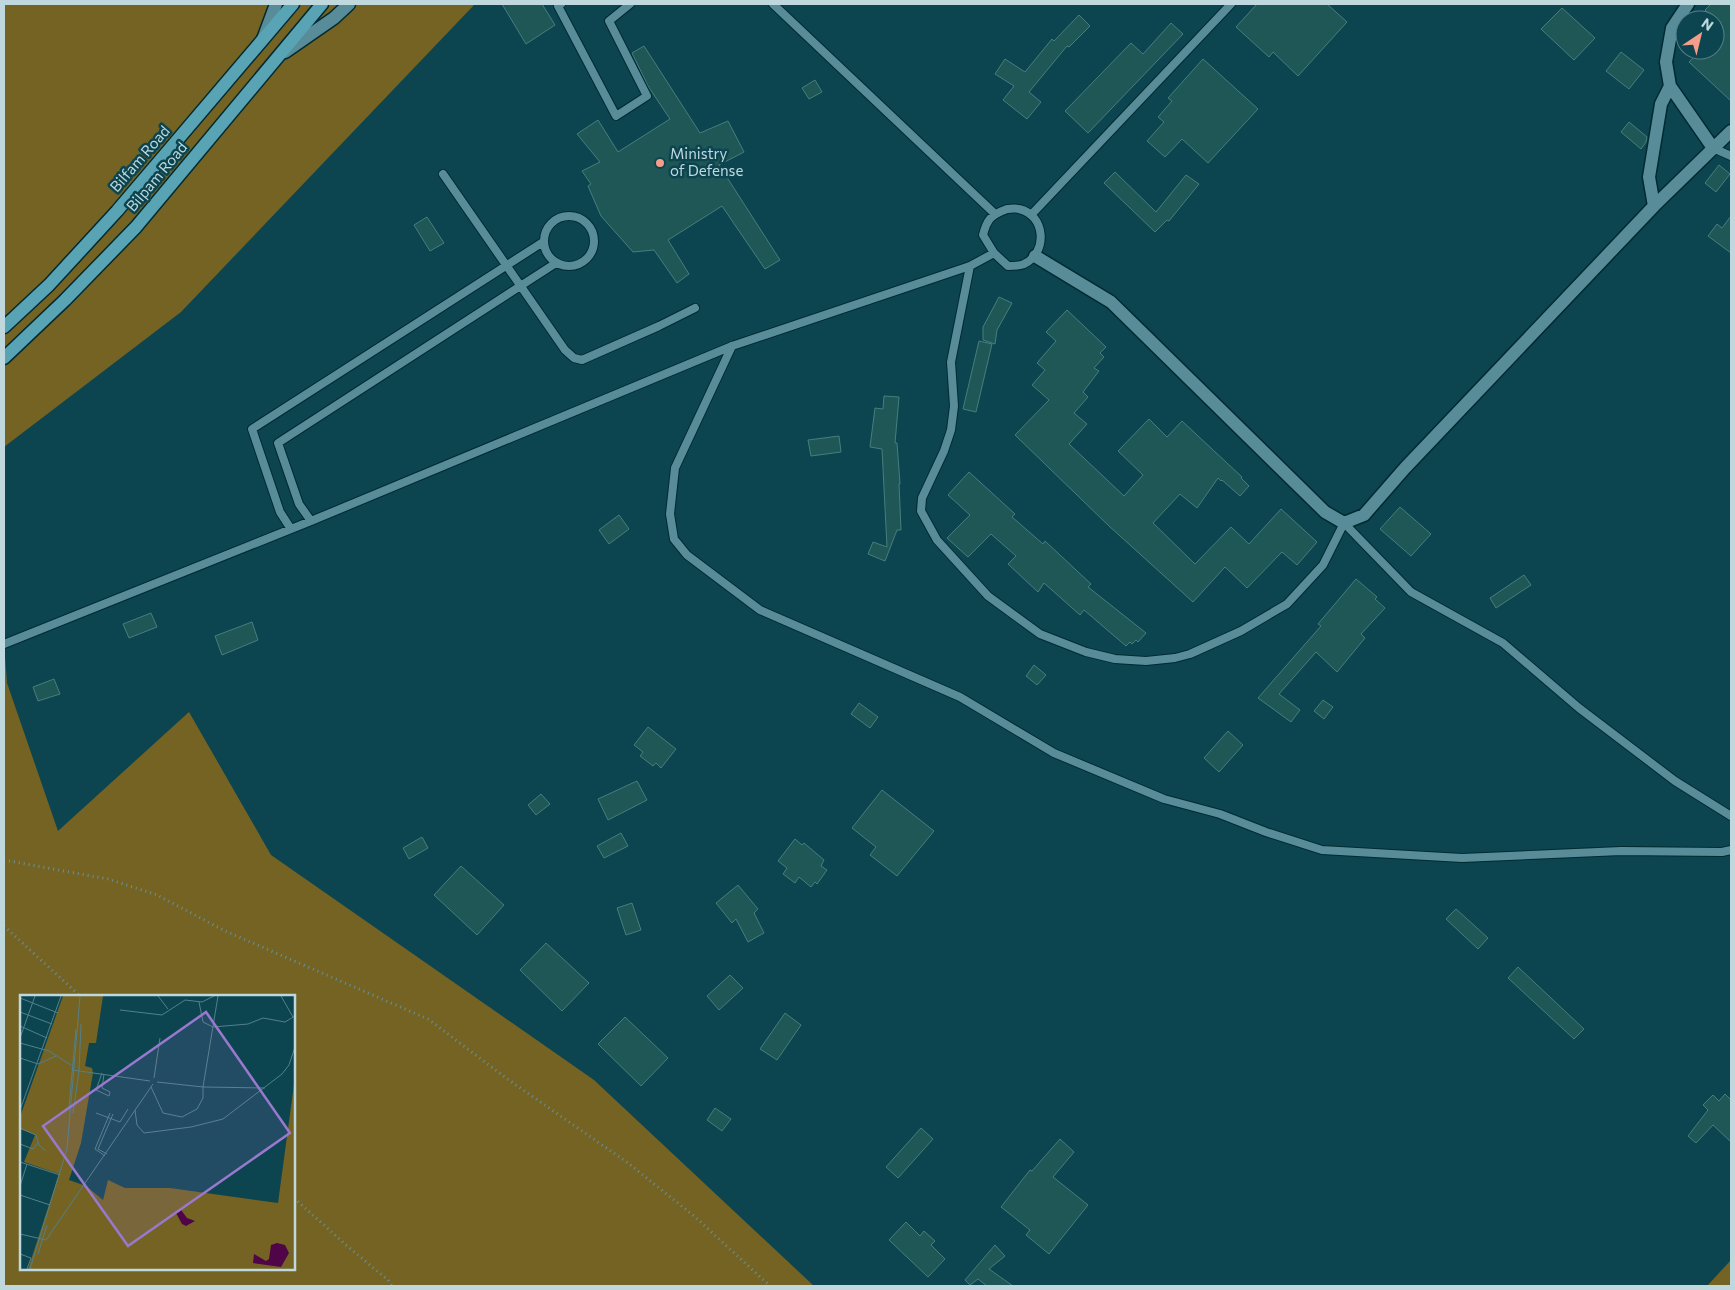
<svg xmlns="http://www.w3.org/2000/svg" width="1735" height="1290" font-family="Commissioner,sans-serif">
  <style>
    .green { fill: #746322; fill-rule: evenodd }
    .building { fill: #1f5757; stroke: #477e7d }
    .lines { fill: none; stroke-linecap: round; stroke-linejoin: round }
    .service-casing { stroke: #002a32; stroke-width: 10 }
    .minor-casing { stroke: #002a32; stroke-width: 15 }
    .tertiary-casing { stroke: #002a32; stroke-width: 15 }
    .primary-casing { stroke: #002a32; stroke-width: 15 }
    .path { stroke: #689199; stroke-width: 3; stroke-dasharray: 1 4; stroke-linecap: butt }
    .service { stroke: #588c98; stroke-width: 8 }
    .minor { stroke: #588c98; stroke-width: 12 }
    .tertiary { stroke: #588c98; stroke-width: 12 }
    .primary { stroke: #58a3b4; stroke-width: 12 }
    .poi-dot { fill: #f49e89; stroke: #0c4550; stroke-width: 2 }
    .labels { text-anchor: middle; stroke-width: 5; stroke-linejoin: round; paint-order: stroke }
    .poi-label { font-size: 15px; fill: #bed8de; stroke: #0c4550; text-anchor: start }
    .street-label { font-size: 15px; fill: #bed8de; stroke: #0c4550 }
    .inset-road { fill: none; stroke: #538089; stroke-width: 1 }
    .view { fill: #9979cd; fill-opacity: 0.15; stroke: #9979cd; stroke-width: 2.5 }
    .inset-edge { fill: none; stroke: #bed8de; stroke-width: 2.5 }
  </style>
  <rect width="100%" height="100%" fill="#0c4550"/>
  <!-- green -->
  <path class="green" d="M4 4H475L181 312 4 447Z
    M4 644 7 683 58 831 189 712 271 855 594 1080 814 1286H4ZM21 996H294V1269H21Z
    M1731 1260V1286H1707Z"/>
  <!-- building -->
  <path class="building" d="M502 4H542L555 25 526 44Z
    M1257 4H1327L1347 22 1298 76 1273 52 1269 57 1236 27Z
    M1711 4H1731V101L1689 62 1701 50H1715V20L1705 10Z
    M1562 8 1595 38 1574 60 1541 29Z
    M1079 15 1090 26 1069 47 1067 46 1029 92 1041 102 1027 119 1003 100 1014 86 995 74 1005 59 1025 72 1052 39 1054 41Z
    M1171 23 1183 34 1088 133 1065 111 1131 43 1143 54Z
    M644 46 700 133 728 121 744 152 719 165 780 260 765 269 722 206 668 240 689 274 677 283 654 250 633 252 601 216 588 186 591 184 582 171 600 162 577 134 598 120 618 152 670 119 648 86 632 53Z
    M1621 52 1644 70 1629 89 1606 71Z
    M1203 59 1258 109 1208 163 1182 139 1165 157 1147 141 1164 122 1158 117 1172 101 1168 98Z
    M815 80 822 92 809 99 802 88Z
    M1629 122 1647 137 1646 142 1641 149 1621 132Z
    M1719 165 1730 174 1716 192 1705 183Z
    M1115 172 1156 212 1186 175 1199 184 1169 221 1167 220 1155 232 1104 183Z
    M1731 216V253L1708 236 1717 224 1722 228Z
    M427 217 444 243 430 251 414 225Z
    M999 297 1012 303 997 330 995 344 983 340V327Z
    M1067 310 1106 347 1100 353 1104 357 1094 368 1099 371 1083 392 1088 397 1074 413 1087 424 1069 444 1124 496 1143 475 1118 451 1149 419 1167 437 1182 421 1242 477 1241 478 1249 486 1240 496 1222 480 1221 481 1218 478 1197 508 1180 494 1153 523 1195 564 1231 527 1249 544 1281 509 1317 542 1297 565 1282 552 1247 588 1225 567 1193 602 1109 526 1015 435 1049 400 1032 385 1045 370 1037 363 1056 341 1046 332Z
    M979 341 992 344 976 412 963 409Z
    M884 396 899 397 895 443H897L900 484H899L901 530H897L885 561 868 554 873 542 887 547 882 449 870 447 875 408 883 409Z
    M839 436 841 452 811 456 808 440Z
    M969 472 1015 514 1012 517 1043 544 1045 541 1091 584 1088 587 1146 633 1138 642 1136 640 1132 644 1130 642 1126 646 1084 610 1080 615 1044 583 1038 592 1008 564 1016 556 991 534 968 557 947 538 970 515 948 495Z
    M1400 507 1431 534 1411 556 1380 529Z
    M619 515 629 529 609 544 599 530Z
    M1524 575 1531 585 1496 608 1490 598Z
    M1356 579 1377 597 1375 599 1385 608 1361 634 1365 638 1337 672 1316 652 1279 694 1300 710 1291 722 1258 698 1321 626 1318 624Z
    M151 613 157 627 129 638 123 624Z
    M252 622 258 640 222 655 215 636Z
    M1034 665 1046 675 1037 685 1026 676Z
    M54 679 60 694 38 701 33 687Z
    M1323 700 1333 707 1324 719 1314 711Z
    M859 703 878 717 870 728 851 714Z
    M648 727 676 749 661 768 656 763 653 766 640 756 643 752 634 745Z
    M1228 731 1243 745 1219 772 1204 758Z
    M637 781 647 800 608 820 598 799Z
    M882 790 934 831 897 876 870 855 876 847 852 828Z
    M541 794 550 804 536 815 528 805Z
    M621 833 628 846 604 858 597 846Z
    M422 837 428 848 409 859 403 848Z
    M795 839 802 845 804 843 824 860 821 866 827 870 817 884 815 882 811 887 799 877 795 883 783 874 787 868 778 861Z
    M461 866 504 905 477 935 434 895Z
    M738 885 758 909 754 913 764 933 748 942 736 919 732 923 716 903Z
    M632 903 641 930 626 935 617 908Z
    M1456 909 1488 938 1478 949 1446 919Z
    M546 943 589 983 562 1011 520 970Z
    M1518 967 1584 1029 1574 1039 1508 978Z
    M730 975 743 988 719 1010 707 996Z
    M785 1013 801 1025 777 1060 760 1049Z
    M625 1017 668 1058 641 1086 598 1044Z
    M1725 1094 1731 1100V1142L1713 1125 1696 1143 1688 1136 1708 1110 1703 1105 1713 1095 1719 1101Z
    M715 1108 731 1119 722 1131 707 1120Z
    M921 1128 933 1139 898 1178 886 1167Z
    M1060 1139 1074 1152 1053 1177 1088 1205 1049 1254 1026 1235 1030 1230 1001 1207 1030 1170 1032 1171Z
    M906 1222 920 1236 924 1231 935 1241 931 1245 945 1259 928 1277 889 1240Z
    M995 1245 1005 1256 989 1269 1013 1286H987L978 1279 970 1285 965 1280Z"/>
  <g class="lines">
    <!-- service casing -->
    <g class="service-casing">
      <path id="service" d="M561 4 558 6 616 116 647 96 609 21 630 4
        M773 4 995 214
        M1713 148 1731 156
        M443 174 565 350 574 358 582 360 659 326 695 308
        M1007 209C1010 209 1015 208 1019 209 1046 215 1048 253 1024 264 1020 266 1013 266 1008 266L994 253 983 235C987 219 991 215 1007 209Z
        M1031 215 1231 4
        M544 241a25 25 0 1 1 50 0a25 25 0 1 1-50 0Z
        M970 266 951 362 954 406 951 430 944 451 922 498 921 511 937 540 988 596 1040 634 1086 652 1115 659 1146 661 1175 658 1190 654 1241 631 1287 604 1323 565 1344 523 1411 592 1503 643 1579 708 1675 781 1731 816
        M732 346 675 468 670 514 674 539 687 555 760 610 960 697 1054 753 1164 799 1220 814 1266 832 1322 850 1462 858 1621 851 1722 852 1731 850
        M311 521 299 504 278 443 556 263
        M291 529 280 512 252 429 543 242
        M4 644 311 521 732 346 970 266 994 253"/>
    </g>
    <!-- minor casing -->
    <g class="minor-casing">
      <path id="minor" d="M1688 4 1672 28 1666 62 1670 86 1713 148
        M1654 206 1649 177 1661 104 1670 86
        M1035 256 1111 302 1325 512 1344 523 1364 515 1405 468 1654 206 1731 131"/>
    </g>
    <!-- tertiary casing -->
    <g class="tertiary-casing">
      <path id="tertiary" d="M263 39 276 4
        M285 52 334 18 349 4"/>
    </g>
    <!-- primary casing -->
    <g class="primary-casing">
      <path id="primary" d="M4 327 49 285 117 211 293 4
        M4 358 65 300 136 227 322 4"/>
    </g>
    <!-- path -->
    <path class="path" d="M4 860 108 879 157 895 225 931 428 1019 506 1078 628 1163 694 1216 770 1286
      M4 926 80 996
      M294 1198 346 1245 388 1280 392 1286"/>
    <!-- service -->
    <use href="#service" class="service"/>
    <!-- minor -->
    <use href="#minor" class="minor"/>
    <!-- tertiary -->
    <use href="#tertiary" class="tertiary"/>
    <!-- primary -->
    <use href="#primary" class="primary"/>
  </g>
  <!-- markers -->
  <circle class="poi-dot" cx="660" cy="163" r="5"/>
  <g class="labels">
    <!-- poi labels -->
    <g class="poi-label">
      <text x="670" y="159">Ministry<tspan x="670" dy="17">of Defense</tspan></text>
    </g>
    <!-- street labels -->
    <g class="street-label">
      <text transform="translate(140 159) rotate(-49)" y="5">Bilfam Road</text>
      <text transform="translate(157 177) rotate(-50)" y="5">Bilpam Road</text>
    </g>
  </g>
  <!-- overview -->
  <g transform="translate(20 995)">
    <rect width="275" height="275" fill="#0c4550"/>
    <path d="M43 1H83L76 48H69L65 71 72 73 73 78 61 148 49 185 66 191 83 205 88 185 105 193H150L258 208 275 82V274H8L39 179 4 167 15 140 0 134V122Z" fill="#746322"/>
    <path d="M161 215 167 223 175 226 166 231 162 229 156 218ZM257 248 265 250 269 258 261 272 233 268 234 259 246 266 249 264 251 250Z" fill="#4f0547"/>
    <path class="inset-road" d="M138 1 148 14M261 1 273 22M0 3 38 18M179 7 183 27 193 32 228 29 243 23 265 27 275 21M100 15 142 20 165 5 182 7 194 1M0 17 32 29M0 31 27 43M0 43 15 1M0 48 29 56 51 70M0 63 18 69 36 61M52 75 130 86M82 78 76 95 89 101 90 97 82 93 84 79M134 83 140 43M137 87 183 92 198 1M131 92 143 118 162 122 177 114 183 103V92L245 93M49 112 56 34M0 115 41 1M115 115 117 130 124 138 171 132 203 124 262 79 269 70 275 52M53 118 59 76 61 29M76 118 100 127 108 114M0 133 16 140 19 150 26 156M0 149 13 154 18 148M87 159 78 154 93 119M85 161 75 154 90 118M0 167 40 180M0 191 7 169M0 200 30 210M0 239 26 245 133 89M0 259 11 263 7 274M18 259 27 230M10 274 47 154 60 1"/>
    <path class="view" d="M186 17 270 138 108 251 23 131Z"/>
    <rect width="275" height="275" class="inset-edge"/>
  </g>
  <!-- border -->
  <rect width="1735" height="1290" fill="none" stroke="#bed8de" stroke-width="10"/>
  <!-- north arrow -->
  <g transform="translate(1700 35) rotate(35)"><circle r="24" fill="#0c4550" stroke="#538089"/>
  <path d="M0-4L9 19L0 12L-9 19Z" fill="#f49e89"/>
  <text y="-8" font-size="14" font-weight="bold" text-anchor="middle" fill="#bed8de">N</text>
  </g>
</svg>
